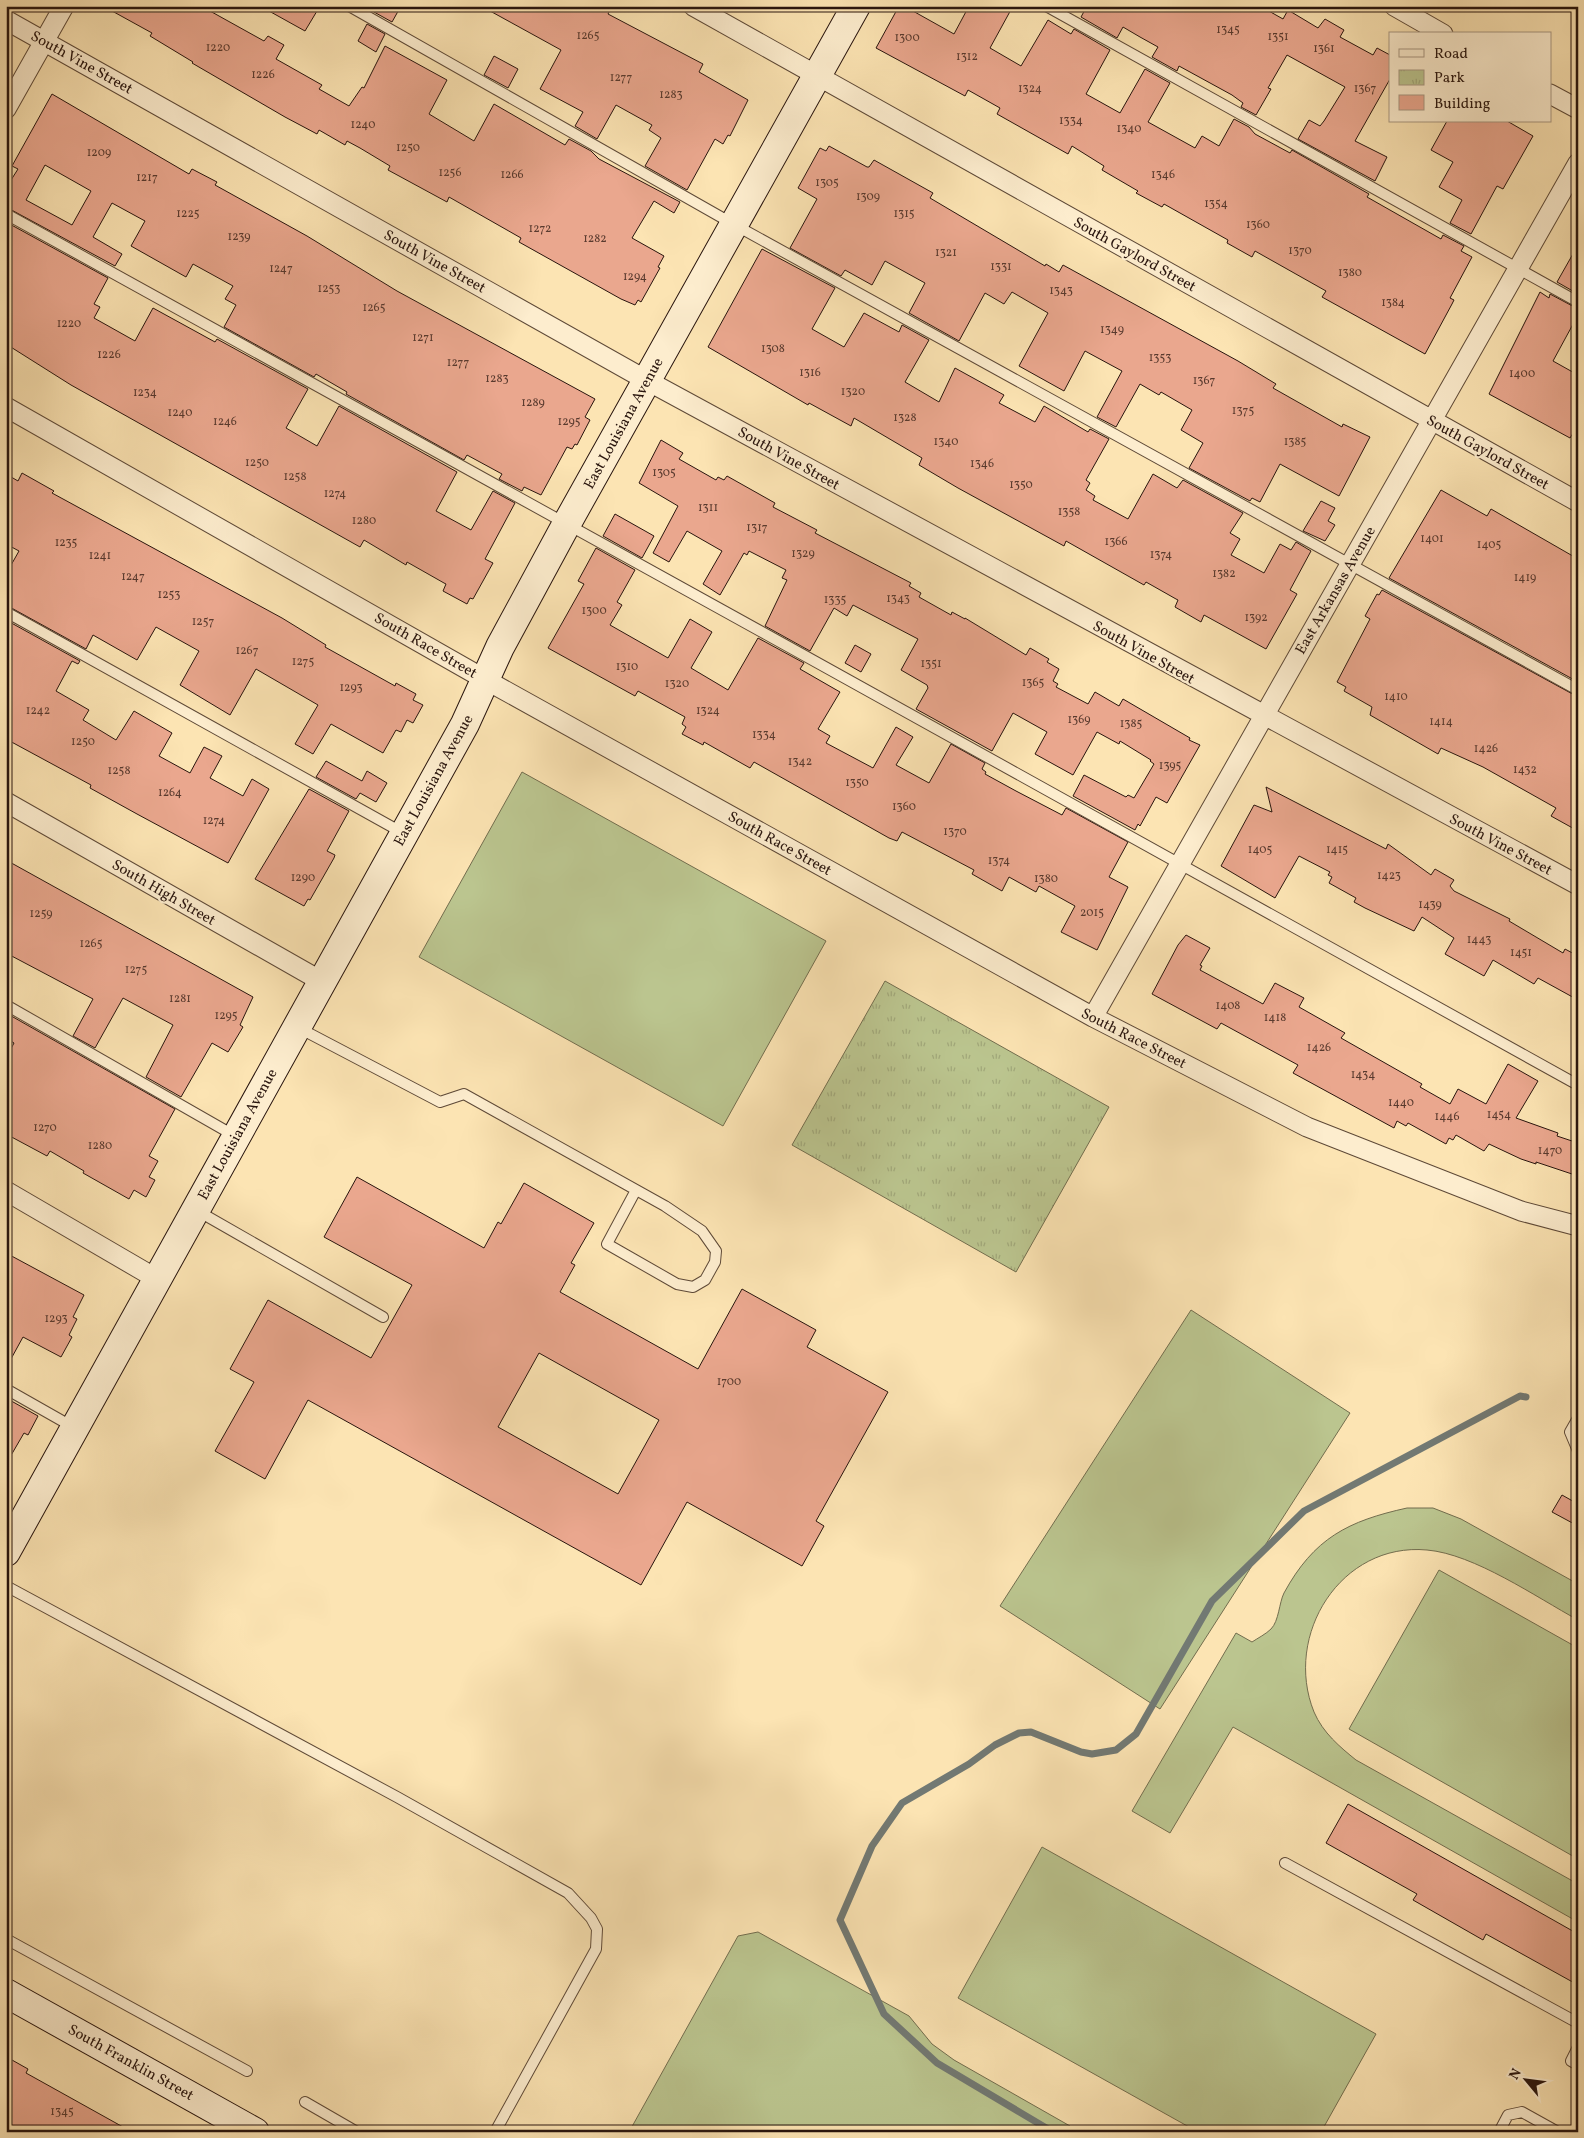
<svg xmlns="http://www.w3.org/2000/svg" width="1584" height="2138" font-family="Vollkorn,serif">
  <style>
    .grass { fill: #bbc58f; stroke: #726d4e }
    .park { fill: url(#park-tufts); stroke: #726d4e }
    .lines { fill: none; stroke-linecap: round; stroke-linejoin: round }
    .stream { stroke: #727973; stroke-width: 7 }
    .building { fill: #eaa78e; stroke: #29150e; fill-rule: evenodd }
    .lane-casing { stroke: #5e4937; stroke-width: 12 }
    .street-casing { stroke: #5e4937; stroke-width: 21 }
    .secondary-casing { stroke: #29150e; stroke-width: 30 }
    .lane { stroke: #fdedce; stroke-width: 10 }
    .street { stroke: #fdedce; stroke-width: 19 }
    .secondary { stroke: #fdedce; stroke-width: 28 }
    .labels { text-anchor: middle; stroke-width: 4.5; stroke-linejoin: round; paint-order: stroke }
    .number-label { font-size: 12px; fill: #593a2e }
    .street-label { font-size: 15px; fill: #29150e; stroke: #fdedce }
  </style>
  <defs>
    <pattern id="park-tufts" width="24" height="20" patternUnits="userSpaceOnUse" patternTransform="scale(1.25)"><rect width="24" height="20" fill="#bbc58f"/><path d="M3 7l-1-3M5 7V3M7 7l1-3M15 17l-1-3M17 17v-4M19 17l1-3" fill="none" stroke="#a1a87a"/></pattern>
  </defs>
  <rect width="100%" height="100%" fill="#fce4b3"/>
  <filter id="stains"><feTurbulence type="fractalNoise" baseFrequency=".004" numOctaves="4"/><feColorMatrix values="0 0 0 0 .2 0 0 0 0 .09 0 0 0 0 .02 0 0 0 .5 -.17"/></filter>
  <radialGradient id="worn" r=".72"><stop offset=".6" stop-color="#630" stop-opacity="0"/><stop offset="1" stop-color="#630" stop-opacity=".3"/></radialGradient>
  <!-- grass -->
  <path class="grass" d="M522 772 826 941 723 1126 419 957Z
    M1191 1310 1350 1413 1160 1709 1000 1606Z
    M1407 1508H1433L1461 1519 1578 1584V1620C1536 1597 1474 1554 1427 1550 1341 1542 1283 1635 1314 1712 1323 1733 1340 1747 1356 1760L1578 1884V1922L1233 1727 1170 1833 1132 1811 1236 1633 1252 1642C1258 1638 1266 1634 1271 1629 1279 1621 1279 1603 1284 1593 1314 1538 1348 1521 1407 1508Z
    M1439 1570 1578 1648V1859L1349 1729Z
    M1042 1847 1376 2034 1321 2132H1198L958 1998Z
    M758 1932 909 2016 932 2044 954 2060 1070 2126 1066 2132H629L738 1936Z"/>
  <!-- park -->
  <path class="park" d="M885 981 1109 1107 1016 1272 792 1145Z"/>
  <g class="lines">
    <!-- stream -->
    <path class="stream" d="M1053 2132 937 2063 884 2014 840 1920 872 1846 902 1803 969 1764 995 1745 1019 1733 1031 1732 1081 1752 1092 1754 1116 1750 1136 1734 1212 1601 1304 1511 1520 1396 1526 1397"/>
  </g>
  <!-- building -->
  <path class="building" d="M103 6H201L264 41 268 36 284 45 276 59 322 85 319 89 349 106 362 87 364 88 385 46 447 80 429 114 474 141 494 104 565 145 569 139 591 151 599 159 680 202 674 213 654 201 632 238 664 256 658 267 660 268 641 302 638 300 635 305 621 299 519 242 521 238 449 197 447 202 388 170 390 166 360 148 347 141 345 145 319 130 317 134 285 117 192 63 193 62 150 36 152 33Z
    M260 6H320L305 31Z
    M378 6H401L392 22 374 12Z
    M481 6H612L608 14 703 64 699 72 748 100 730 136 728 135 723 144 715 139 687 190 645 166 661 138 649 130 652 125 616 105 597 139 575 126 583 112 540 89 561 50Z
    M899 6H904L954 34 969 6H1013L990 48 1021 66 1048 20 1071 34 1074 29 1110 50 1086 94 1120 113 1145 69 1170 83 1148 122 1195 148 1202 136 1219 146 1234 119 1249 127 1255 134 1290 153 1292 150 1369 194 1367 197 1441 239 1443 235 1464 246 1461 251 1472 257 1450 298 1454 300 1452 304 1425 354 1322 297 1326 291 1255 251 1252 257 1227 243 1228 240 1164 204 1162 207 1136 193 1138 191 1102 170 1104 166 1072 146 1068 154 997 114 1000 108 968 90 965 96 876 48Z
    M1087 6H1260L1283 19 1288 10 1318 28 1325 19 1344 30 1340 37 1373 55 1377 48 1390 55V79L1355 141 1387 157 1375 181 1298 139 1309 120 1320 126 1324 121 1345 87 1287 55 1268 88 1271 89 1256 115 1241 107 1243 103 1232 95 1179 66 1177 71 1152 57 1158 47 1140 37 1123 27 1117 38 1081 17Z
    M367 24 385 34 376 52 358 41Z
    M494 56 518 69 508 88 484 75Z
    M52 94 189 174 192 169 217 182 215 185 307 236 397 291 595 399 585 417 590 420 577 445 575 444 572 449 567 447 541 495 524 487 522 491 499 479 502 474 467 455 464 460 346 394 347 392 316 374 314 377 224 327 236 305 225 299 233 286 193 264 186 277 131 246 145 221 112 203 93 237 122 254 115 266 6 207V188L18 169 12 166ZM45 165 91 191 72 225 26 200Z
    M1447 121H1507L1533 136 1503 189 1497 186 1471 234 1450 223 1462 200 1439 187 1453 162 1431 150Z
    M829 146 867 167H869L874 160 933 193 930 198 1045 266 1046 264 1059 272 1063 265 1238 361 1276 384 1273 388 1342 427 1343 424 1370 437 1339 496 1280 464 1260 502 1252 498 1250 501 1189 468 1203 443 1181 430 1192 410 1161 392 1159 395 1140 384 1116 427 1097 417 1122 371 1085 351 1064 391 1019 366 1048 313 1012 292 1004 304 985 293 959 341 909 313 925 283 885 261 872 285 845 270 841 276 790 248 817 199 798 188 820 148 826 151Z
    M6 222 108 278 94 304 100 307 94 318 135 341 153 308 215 342 217 339 308 389 286 428 317 446 339 406 457 472 436 511 471 530 493 491 515 503 485 559 493 563 473 599 470 598 467 604 443 591 446 584 444 583 407 562 406 565 364 540 360 547 71 385 6 344Z
    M1578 245V294L1557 282Z
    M762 249 835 288 812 329 844 347 864 313 899 332 902 325 929 340 905 382 939 402 955 368 1004 395 999 403 1035 422 1044 406 1088 432 1090 429 1109 439 1086 480 1090 483 1086 490 1095 496 1093 500 1128 519 1153 474 1177 488 1183 480 1243 513 1230 533 1240 539 1231 555 1264 573 1280 544 1291 550 1296 542 1311 551 1290 590 1297 594 1266 649 1204 615 1201 622 1175 607 1178 600 1176 599 1146 582 1144 585 1066 541 1064 546 958 488 919 465 922 458 854 418 851 426 809 403 808 405 708 347Z
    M1540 292 1549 298 1550 294 1578 309V315L1553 361 1578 375V425L1570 438 1489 394Z
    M661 440 683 453 679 459 716 480 718 477 724 480 727 476 775 503 773 507 817 530 815 533 911 583 909 586 921 593 919 597 951 615 952 612 965 619V618L1026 655 1030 648 1049 659 1047 662 1059 669 1053 681 1058 684 1056 687 1088 704 1095 692 1119 706 1123 699 1190 738 1189 740 1200 745 1167 803 1156 797 1140 826 1138 824 1135 830 1073 796 1084 775 1126 797 1128 795 1134 798 1154 764 1150 761 1151 760 1120 741 1119 744 1097 732 1073 775 1035 754 1047 732 1013 713 992 751 916 709 928 688 927 685 901 670 918 639 853 605 847 616 834 608 810 651 765 626 787 580 782 578 786 570 749 551 747 555 744 553 720 595 703 584 722 551 687 531 669 562 653 553 678 506 639 483Z
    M22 473 54 491 52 493 282 618 326 645 325 647 395 686 396 683 416 694 413 700 423 705 413 723 407 720 401 732 396 730 383 753 331 724 313 754 295 744 318 705 256 669 230 715 180 685 199 651 156 627 137 660 93 635 86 649 6 605V574L19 551 6 544V474L18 481Z
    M1441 490 1487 516 1491 509 1578 559V682L1389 578Z
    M1321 501 1335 508 1328 521 1335 525 1325 541 1303 531Z
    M615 514 654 536 642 558 603 536Z
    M596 548 635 570 617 602 622 605 610 625 668 658 690 619 712 632 691 668 728 690 758 638 804 663 800 669 840 692 818 729 830 736 826 743 873 768 896 727 913 737 896 765 929 783 951 744 985 763 982 769 986 772 985 774 1016 791 1062 815 1066 808 1128 842 1109 877 1128 887 1097 950 1061 932 1075 906 1039 886 1036 892 1009 877 1002 891 972 874 974 870 902 832 897 841 889 838 754 762 750 768 704 742 703 745 682 734 686 727 682 724 685 717 638 691 635 696 548 648 584 584 578 581Z
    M1382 590 1578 697V831L1551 816 1556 808 1483 767 1441 748 1438 754 1370 715 1372 707 1344 691 1346 687 1337 682 1370 619 1365 616 1377 594 1379 595Z
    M6 620 80 661 78 664 72 661 56 691 89 710 83 720 116 740 134 711 172 733 159 756 190 773 204 747 222 756 210 778 243 796 252 779 269 789 228 863 137 814 90 788 91 785 6 739Z
    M855 645 871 654 861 672 845 663Z
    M326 761 362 781 367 771 387 783 376 802 360 793 356 799 316 777Z
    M1266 787 1386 849 1388 844 1431 875 1435 869 1454 880 1450 886 1454 891 1510 919 1509 921 1563 953 1565 949 1578 956V1000L1538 978 1534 984 1493 960 1484 976 1445 954 1454 938 1422 917 1414 931 1365 908 1354 902 1356 898 1329 883 1332 877 1328 875 1330 872 1299 856 1275 898 1221 866 1254 805 1272 812Z
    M309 789 349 811 327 851 335 855 334 858 310 900 308 899 304 906 255 879Z
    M6 860 253 997 240 1025 243 1027 228 1052 212 1043 181 1097 146 1077 173 1025 123 998 95 1048 73 1036 93 999 6 953Z
    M1186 935 1210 948 1200 965 1202 966 1200 970 1263 1004 1275 983 1304 998 1299 1007 1345 1033 1341 1038 1422 1084 1420 1087 1450 1104 1458 1089 1486 1104 1508 1064 1538 1081 1516 1118 1558 1133 1557 1136 1578 1143V1176L1536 1162V1164L1521 1159 1489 1144 1484 1151 1456 1135 1453 1140 1449 1138 1446 1144 1408 1123 1406 1126 1397 1121 1394 1128 1293 1073 1298 1065 1221 1023 1217 1029 1152 994 1178 945Z
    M6 1013 175 1109 149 1156 158 1161 149 1177 155 1180 146 1197 134 1190 129 1199 83 1173 84 1171 50 1151 47 1156 6 1134V1058L14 1043 6 1038Z
    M357 1177 484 1248 498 1222 501 1224 524 1183 594 1223 571 1263 575 1265 560 1292 698 1369 742 1289 816 1330 807 1347 888 1392 816 1521 824 1526 802 1566 687 1502 641 1585 308 1400 265 1479 215 1451 254 1382 230 1369 268 1300 371 1358 412 1285 324 1237ZM539 1353 659 1420 618 1494 498 1427Z
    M6 1253 84 1295 73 1317 77 1319 69 1335 72 1337 61 1357 23 1337 6 1368Z
    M6 1398 38 1416 28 1435 24 1433 6 1464Z
    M1562 1495 1578 1504V1526L1552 1512Z
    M1348 1804 1578 1934V1985L1486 1934 1483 1940 1413 1900 1417 1894 1326 1843Z
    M12 2060 28 2069 26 2073 132 2132H6V2062L10 2064Z"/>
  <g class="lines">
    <!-- lane casing -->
    <g class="lane-casing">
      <path id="lane" d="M349 6 735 225 1578 690
        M1046 6 1578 302
        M6 214C530 505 1055 792 1578 1085
        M6 612 403 833
        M6 1005 235 1136
        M297 1027 440 1102 464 1094 665 1206 702 1231 716 1251 715 1262 705 1280 693 1287 677 1284 607 1244 636 1190
        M196 1210 383 1317
        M6 1389 73 1427
        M1578 1418 1570 1432 1578 1451
        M6 1586 397 1797 568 1893 591 1918 597 1929 596 1949 495 2132
        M1285 1863 1578 2023
        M6 1939 247 2071
        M1578 2047 1571 2061 1578 2065
        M305 2102 357 2132
        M1499 2132 1508 2115 1522 2112 1558 2132"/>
    </g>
    <!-- street casing -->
    <g class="street-casing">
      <path id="street" d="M693 6 1578 502
        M1394 6 1443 34
        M6 20 646 380 1578 885
        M1550 94 1578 109
        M6 109 64 6
        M6 407 486 680 1093 1017 1307 1127 1521 1211 1578 1226
        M6 802 321 981
        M1093 1017 1578 163
        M6 1191 157 1279"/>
    </g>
    <!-- secondary casing -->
    <g class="secondary-casing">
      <path id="secondary" d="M6 1552 465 724 500 647 566 525 856 6
        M6 1993 255 2132"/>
    </g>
    <!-- lane -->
    <use href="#lane" class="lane"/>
    <!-- street -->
    <use href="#street" class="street"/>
    <!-- secondary -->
    <use href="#secondary" class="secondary"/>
  </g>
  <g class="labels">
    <!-- number labels -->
    <g class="number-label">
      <text x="1228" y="33">1345</text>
      <text x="588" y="39">1265</text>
      <text x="1278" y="40">1351</text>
      <text x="907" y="41">1300</text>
      <text x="218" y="51">1220</text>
      <text x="1324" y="52">1361</text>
      <text x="967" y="60">1312</text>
      <text x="263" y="78">1226</text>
      <text x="621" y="81">1277</text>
      <text x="1030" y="92">1324</text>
      <text x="1365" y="92">1367</text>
      <text x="671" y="98">1283</text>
      <text x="1071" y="124">1334</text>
      <text x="363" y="128">1240</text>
      <text x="1129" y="132">1340</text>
      <text x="408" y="151">1250</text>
      <text x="99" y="156">1209</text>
      <text x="450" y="176">1256</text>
      <text x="512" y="178">1266</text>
      <text x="1163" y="178">1346</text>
      <text x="147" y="181">1217</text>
      <text x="827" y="186">1305</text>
      <text x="868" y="200">1309</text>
      <text x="1216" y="207">1354</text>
      <text x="188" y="217">1225</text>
      <text x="904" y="217">1315</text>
      <text x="1258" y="228">1360</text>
      <text x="540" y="232">1272</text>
      <text x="239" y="240">1239</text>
      <text x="595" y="242">1282</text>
      <text x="1300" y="254">1370</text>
      <text x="946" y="256">1321</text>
      <text x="1001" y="270">1331</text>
      <text x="281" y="272">1247</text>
      <text x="1350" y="276">1380</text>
      <text x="635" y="280">1294</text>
      <text x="329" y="292">1253</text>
      <text x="1061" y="294">1343</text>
      <text x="1393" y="306">1384</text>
      <text x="374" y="311">1265</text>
      <text x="69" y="327">1220</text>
      <text x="1112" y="333">1349</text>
      <text x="423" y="341">1271</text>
      <text x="773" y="352">1308</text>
      <text x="109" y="358">1226</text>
      <text x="1160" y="361">1353</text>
      <text x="458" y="366">1277</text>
      <text x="810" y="376">1316</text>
      <text x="1522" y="377">1400</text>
      <text x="497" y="382">1283</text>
      <text x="1204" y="384">1367</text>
      <text x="853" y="395">1320</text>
      <text x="145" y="396">1234</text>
      <text x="533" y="406">1289</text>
      <text x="1243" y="414">1375</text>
      <text x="180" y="416">1240</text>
      <text x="905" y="421">1328</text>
      <text x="225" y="425">1246</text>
      <text x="569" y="425">1295</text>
      <text x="946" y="445">1340</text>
      <text x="1295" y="445">1385</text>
      <text x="257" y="466">1250</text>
      <text x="982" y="467">1346</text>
      <text x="664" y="476">1305</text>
      <text x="295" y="480">1258</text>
      <text x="1021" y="488">1350</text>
      <text x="335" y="497">1274</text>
      <text x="708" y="511">1311</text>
      <text x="1069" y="515">1358</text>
      <text x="364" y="524">1280</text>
      <text x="757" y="531">1317</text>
      <text x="1432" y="542">1401</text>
      <text x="1116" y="545">1366</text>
      <text x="66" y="546">1235</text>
      <text x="1489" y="548">1405</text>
      <text x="803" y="557">1329</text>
      <text x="1161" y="558">1374</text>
      <text x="100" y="559">1241</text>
      <text x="1224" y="577">1382</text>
      <text x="133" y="580">1247</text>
      <text x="1525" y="581">1419</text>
      <text x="169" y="598">1253</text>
      <text x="898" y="602">1343</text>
      <text x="835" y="603">1335</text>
      <text x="594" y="614">1300</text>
      <text x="1256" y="621">1392</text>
      <text x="203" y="625">1257</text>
      <text x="247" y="654">1267</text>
      <text x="303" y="665">1275</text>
      <text x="931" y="667">1351</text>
      <text x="627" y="670">1310</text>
      <text x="1033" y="686">1365</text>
      <text x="677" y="687">1320</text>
      <text x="351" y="691">1293</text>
      <text x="1396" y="700">1410</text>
      <text x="38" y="714">1242</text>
      <text x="708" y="714">1324</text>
      <text x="1079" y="723">1369</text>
      <text x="1441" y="725">1414</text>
      <text x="1131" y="727">1385</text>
      <text x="764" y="738">1334</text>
      <text x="83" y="745">1250</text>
      <text x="1486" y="752">1426</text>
      <text x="800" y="765">1342</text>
      <text x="1170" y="769">1395</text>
      <text x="1525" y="773">1432</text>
      <text x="119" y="774">1258</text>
      <text x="857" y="786">1350</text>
      <text x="170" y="796">1264</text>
      <text x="904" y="810">1360</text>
      <text x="214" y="824">1274</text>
      <text x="955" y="835">1370</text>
      <text x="1260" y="853">1405</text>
      <text x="1337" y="853">1415</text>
      <text x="999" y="864">1374</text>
      <text x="1389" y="879">1423</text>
      <text x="303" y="881">1290</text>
      <text x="1046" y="882">1380</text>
      <text x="1430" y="908">1439</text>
      <text x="1092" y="916">2015</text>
      <text x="41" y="917">1259</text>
      <text x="1479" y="943">1443</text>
      <text x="91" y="947">1265</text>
      <text x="1521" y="956">1451</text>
      <text x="136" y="973">1275</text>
      <text x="180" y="1002">1281</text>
      <text x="1228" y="1009">1408</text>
      <text x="226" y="1019">1295</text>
      <text x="1275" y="1021">1418</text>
      <text x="1319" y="1051">1426</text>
      <text x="1363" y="1078">1434</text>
      <text x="1401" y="1106">1440</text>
      <text x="1499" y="1118">1454</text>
      <text x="1447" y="1120">1446</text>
      <text x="45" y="1131">1270</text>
      <text x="100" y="1149">1280</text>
      <text x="1550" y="1154">1470</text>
      <text x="56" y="1322">1293</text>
      <text x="729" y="1385">1700</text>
      <text x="62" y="2115">1345</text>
    </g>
    <!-- street labels -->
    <g class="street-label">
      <text transform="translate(82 62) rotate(29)" y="5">South Vine Street</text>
      <text transform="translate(1135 254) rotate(29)" y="5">South Gaylord Street</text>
      <text transform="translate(435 261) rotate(29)" y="5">South Vine Street</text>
      <text transform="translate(623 423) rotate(-61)" y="5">East Louisiana Avenue</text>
      <text transform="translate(1488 452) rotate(29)" y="5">South Gaylord Street</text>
      <text transform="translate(789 458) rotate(29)" y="5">South Vine Street</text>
      <text transform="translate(1335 590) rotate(-60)" y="5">East Arkansas Avenue</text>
      <text transform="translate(426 645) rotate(30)" y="5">South Race Street</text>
      <text transform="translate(1144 652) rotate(29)" y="5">South Vine Street</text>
      <text transform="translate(433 780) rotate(-61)" y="5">East Louisiana Avenue</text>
      <text transform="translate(780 843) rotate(29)" y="5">South Race Street</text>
      <text transform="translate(1501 844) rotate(28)" y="5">South Vine Street</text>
      <text transform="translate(164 892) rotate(30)" y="5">South High Street</text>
      <text transform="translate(1134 1038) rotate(27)" y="5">South Race Street</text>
      <text transform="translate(237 1134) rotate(-61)" y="5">East Louisiana Avenue</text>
      <text transform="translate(131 2062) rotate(29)" y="5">South Franklin Street</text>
    </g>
  </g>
  <!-- margin -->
  <rect width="1584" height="2138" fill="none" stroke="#fce4b3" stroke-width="25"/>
  <rect x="8" y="8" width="1569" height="2123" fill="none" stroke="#29150e" stroke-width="2.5"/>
  <rect x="12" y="12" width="1559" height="2113" fill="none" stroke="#29150e"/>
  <!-- legend -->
  <rect x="1389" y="32" width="162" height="90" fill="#fdedce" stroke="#a89781"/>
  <rect x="1399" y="49" width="25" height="8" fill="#fdedce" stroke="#a89781"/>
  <text x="1434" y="58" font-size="15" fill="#29150e">Road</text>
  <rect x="1399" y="70" width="25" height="15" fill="url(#park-tufts)" stroke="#a89781"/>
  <text x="1434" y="82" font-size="15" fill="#29150e">Park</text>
  <rect x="1399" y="95" width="25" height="15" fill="#eaa78e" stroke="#a89781"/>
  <text x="1434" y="108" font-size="15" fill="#29150e">Building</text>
  <!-- north arrow -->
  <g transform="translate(1526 2080) rotate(299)" stroke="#fdedce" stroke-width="4" paint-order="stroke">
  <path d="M0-4L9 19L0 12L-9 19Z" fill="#29150e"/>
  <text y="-8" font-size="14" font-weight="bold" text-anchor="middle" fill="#29150e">N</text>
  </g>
  <rect width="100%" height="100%" filter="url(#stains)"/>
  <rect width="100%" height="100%" fill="url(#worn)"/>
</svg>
